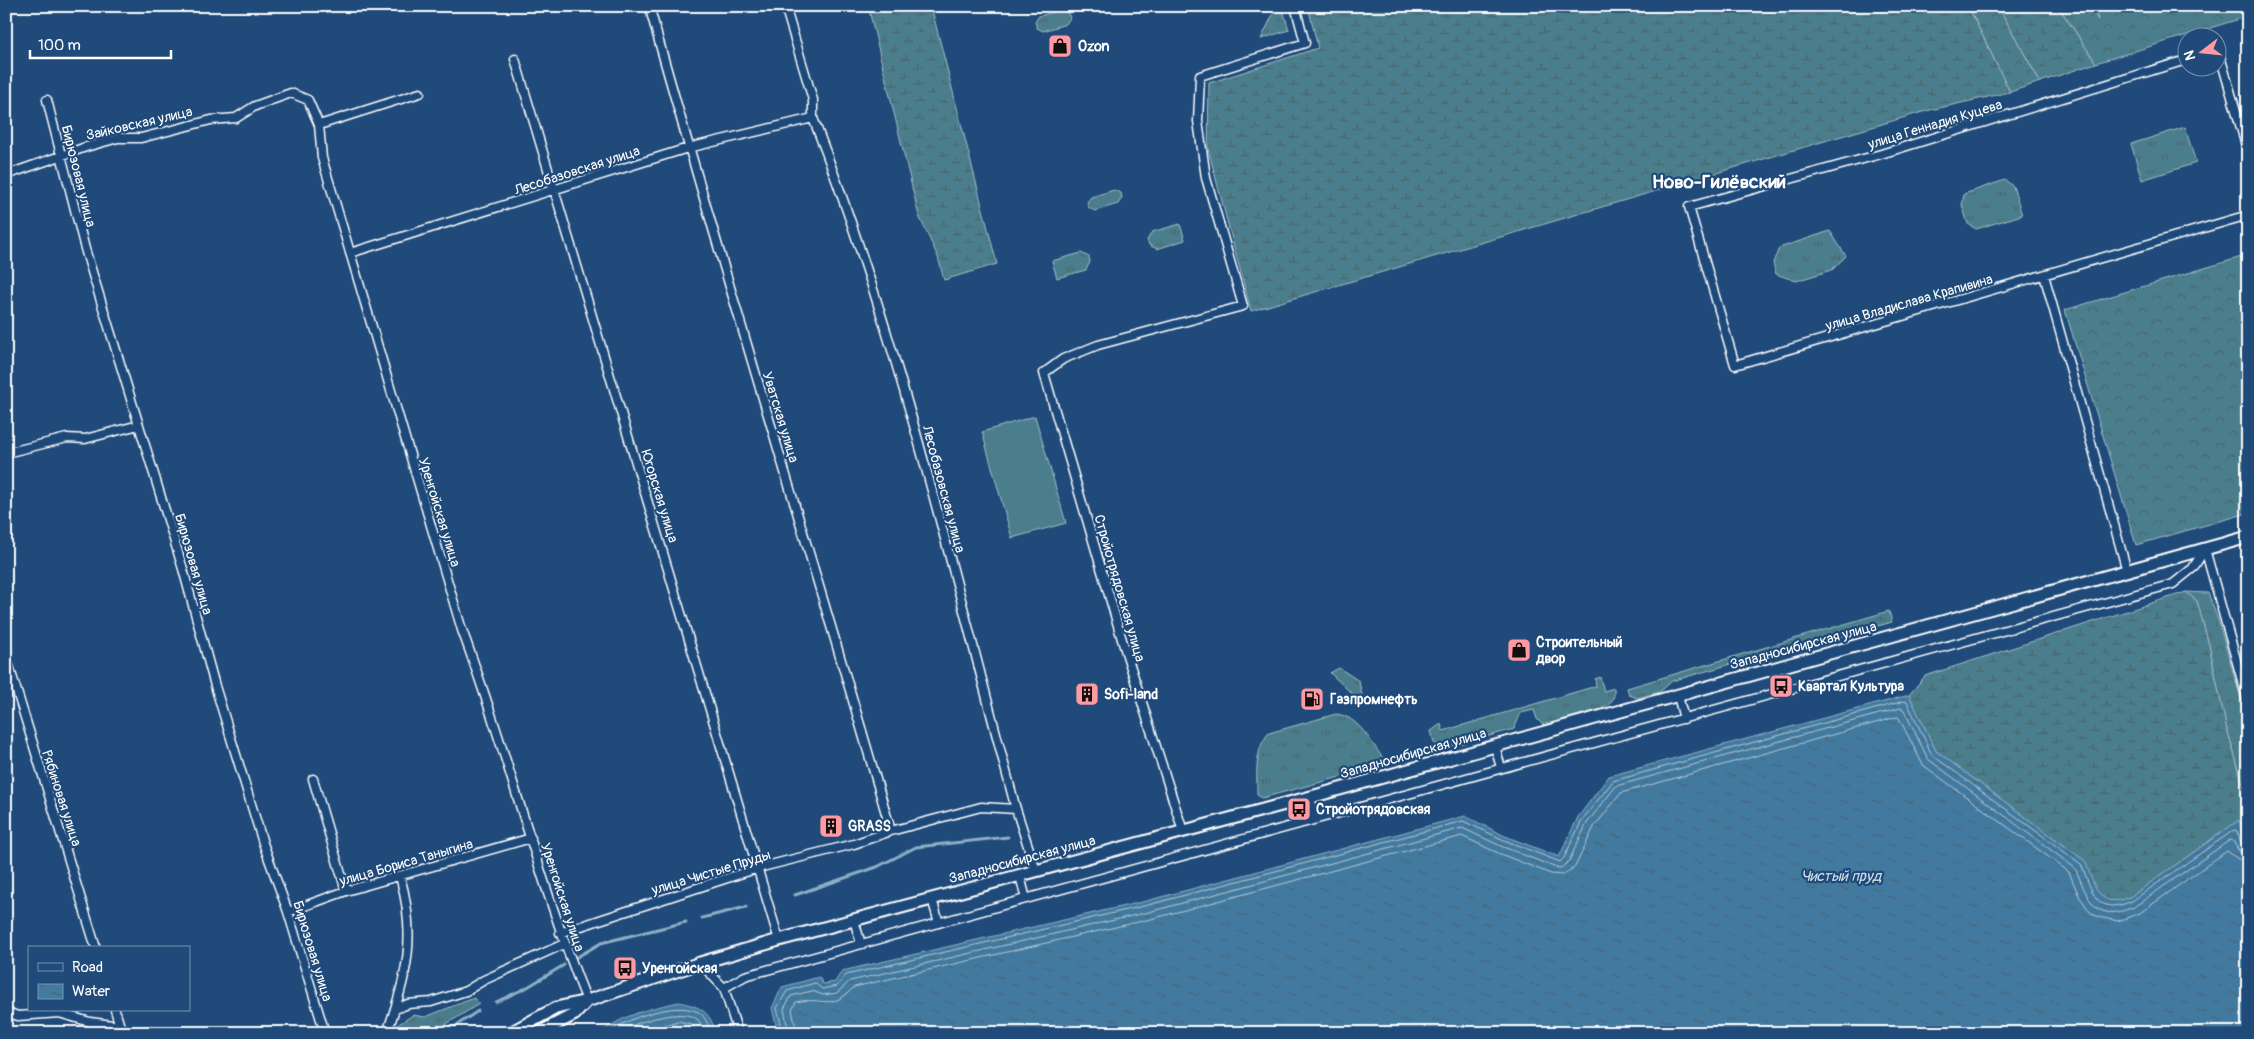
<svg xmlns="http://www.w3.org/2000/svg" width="2254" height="1039" font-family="Pangolin,sans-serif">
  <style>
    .grass { fill: url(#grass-tufts); stroke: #a5bec6 }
    .forest { fill: url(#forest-crowns); stroke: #a5bec6 }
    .wetland { fill: url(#wetland-marsh); stroke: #a5bec6 }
    .garden { fill: #4b7e8c; stroke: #a5bec6 }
    .water { fill: url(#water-ripples); stroke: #8eafc5 }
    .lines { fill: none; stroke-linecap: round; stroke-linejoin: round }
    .shore { stroke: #b4cad9; stroke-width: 1 }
    .stream { stroke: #8eafc5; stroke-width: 3 }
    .street-casing { stroke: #fff; stroke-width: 11 }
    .secondary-casing { stroke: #fff; stroke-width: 15 }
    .street { stroke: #1f4a7a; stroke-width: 8 }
    .secondary { stroke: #1f4a7a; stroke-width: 11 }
    .labels { text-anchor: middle; stroke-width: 4.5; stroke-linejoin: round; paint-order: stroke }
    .poi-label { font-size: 14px; font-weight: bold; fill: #fff; stroke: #1f4a7a; text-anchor: start }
    .street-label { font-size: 14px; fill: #fff; stroke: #1f4a7a }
    .water-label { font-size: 15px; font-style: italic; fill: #d0dee7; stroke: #1f4a7a }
    .district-label { font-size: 19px; font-weight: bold; fill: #fff; stroke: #1f4a7a }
  </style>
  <defs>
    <pattern id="grass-tufts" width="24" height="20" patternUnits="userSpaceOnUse" patternTransform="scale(1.25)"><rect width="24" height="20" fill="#4b7e8c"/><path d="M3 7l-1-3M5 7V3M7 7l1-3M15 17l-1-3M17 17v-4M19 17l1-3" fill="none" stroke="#4c656c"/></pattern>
    <pattern id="forest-crowns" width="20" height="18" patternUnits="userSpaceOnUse" patternTransform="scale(1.25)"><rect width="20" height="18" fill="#4b7e8c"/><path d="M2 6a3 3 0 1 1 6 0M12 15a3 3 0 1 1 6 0" fill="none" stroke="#4c656c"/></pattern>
    <pattern id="wetland-marsh" width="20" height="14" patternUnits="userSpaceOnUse" patternTransform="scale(1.25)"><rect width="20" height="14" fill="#4b7e8c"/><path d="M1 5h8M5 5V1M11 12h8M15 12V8" fill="none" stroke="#4c656c"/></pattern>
    <pattern id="water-ripples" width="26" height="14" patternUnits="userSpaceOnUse" patternTransform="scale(1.25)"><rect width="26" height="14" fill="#437a9f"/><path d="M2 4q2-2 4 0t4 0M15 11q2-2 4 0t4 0" fill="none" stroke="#486376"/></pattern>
  </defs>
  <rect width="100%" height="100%" fill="#1f4a7a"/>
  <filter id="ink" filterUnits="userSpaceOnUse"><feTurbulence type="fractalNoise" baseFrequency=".02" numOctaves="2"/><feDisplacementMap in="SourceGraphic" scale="10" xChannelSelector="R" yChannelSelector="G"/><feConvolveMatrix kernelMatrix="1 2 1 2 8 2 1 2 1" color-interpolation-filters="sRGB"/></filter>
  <g filter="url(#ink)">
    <!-- grass -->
    <path class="grass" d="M1277 6H1282L1289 30 1261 39Z
      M1061 10 1068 13 1070 18 1066 24 1043 31 1037 28 1035 22 1039 16Z
      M2185 127 2196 163 2142 180 2131 144Z
      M2005 180 2013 186 2022 215 1976 229 1968 224 1962 205 1964 194Z
      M1114 190 1121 193 1122 198 1118 204 1095 211 1089 208 1087 202 1091 197Z
      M1180 224 1185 240 1157 249 1149 245 1147 240 1152 232Z
      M1830 231 1846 256 1832 270 1796 281 1776 274 1773 263 1779 248Z
      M1081 253 1089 257 1090 262 1086 270 1057 278 1052 261Z
      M1889 611 1892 622 1738 666 1731 664 1672 681 1660 692 1637 698 1629 695 1627 688Z
      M1339 668 1359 681 1364 705 1330 673Z
      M1600 677 1604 691 1614 688C1615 699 1612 703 1602 709L1543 725 1537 719 1534 710 1521 713 1514 729 1446 748 1440 747 1434 743 1431 731 1441 724 1443 731 1596 686 1595 679Z
      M1336 714C1359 716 1372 744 1385 761L1381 766 1262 798 1257 795C1257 775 1254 749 1269 733Z
      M474 998 479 1004 432 1033H392L394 1027 413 1015 425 1017Z"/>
    <!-- forest -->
    <path class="forest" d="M1968 6H1998L2040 82 2010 92Z
      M2058 6H2089L2098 20 2094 6H2243L2246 17 2096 63Z
      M2248 255V513L2136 545 2065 310Z
      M2186 592 2208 593 2218 620 2248 723V801L2226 726 2209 645 2197 601Z"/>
    <!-- wetland -->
    <path class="wetland" d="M868 6H931L997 264 944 280 938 257 919 216Z
      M1308 6H1968L2010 92 1926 111 1251 311 1208 149 1209 83 1318 48Z
      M1998 6H2058L2096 63 2040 82Z
      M2186 592 2197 601 2209 645 2226 726 2248 801V850L2239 820 2130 897C2098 910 2094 886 2085 861L1936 751 1909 695 1925 676Z"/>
    <!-- garden -->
    <path class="garden" d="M1035 416 1066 523 1012 538 982 432Z"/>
    <!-- water -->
    <path class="water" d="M1909 695 1936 751 2085 861C2095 886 2098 910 2130 897L2239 820 2248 850V1033H778L772 1008 782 987 819 977 823 984 835 982 842 971 1146 901 1465 816 1505 836 1559 857 1578 817 1609 776Z
      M679 1002C701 1007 709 1010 716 1033H600C623 1015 650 1008 679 1002Z"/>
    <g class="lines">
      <!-- shore -->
      <path class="shore" d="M608 1033C627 1018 673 1002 696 1011 705 1014 708 1025 711 1033
        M618 1033C631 1023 678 1009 694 1017 700 1020 703 1027 704 1033
        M637 1033 678 1021 691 1024 697 1033
        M783 1033 777 1008 787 991 815 983 822 989 837 986 846 975 1148 905 1463 821 1504 840 1560 862 1564 858 1582 820 1613 781 1904 701 1907 702 1932 755 2081 864C2093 891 2094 917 2132 901L2234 830 2237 831 2242 845 2248 847
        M789 1033 784 1009 791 996 812 991 823 995 837 993 850 981 1149 912 1462 828 1501 846 1554 867 1561 868 1569 861 1587 823 1616 786 1901 708 1904 710 1928 759 2075 868C2089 899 2093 924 2134 907L2230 840 2233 841 2239 851 2248 853
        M797 1033 792 1010 796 1002C823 996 831 1012 854 987L1151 919 1462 836 1498 853 1551 874 1563 875 1575 867 1594 827 1621 793 1897 717 1899 718 1923 765 2069 872 2079 896 2090 912 2098 917 2118 921 2140 913 2227 851 2238 859 2248 861"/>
      <!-- stream -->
      <path class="stream" d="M795 895 877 867 916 847 1008 837
        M702 918 746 907
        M577 957 601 943 686 922
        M496 1002 526 988 564 965
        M445 1033 478 1011"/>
      <!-- street casing -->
      <g class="street-casing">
        <path id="street" d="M785 6 813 100V118C900 342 954 578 1016 809L1036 871
          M650 9C726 284 812 556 891 831
          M2216 56H2220L2248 152
          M515 59 779 940
          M2186 60 1881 154 1689 207 1735 365 2248 215
          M420 93 319 125 322 158 462 630C508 753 538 880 587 1001
          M47 100 85 249 183 569 215 686 263 843 288 912 325 1033
          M6 175 86 147 118 138H141L211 120 236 118 255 106 291 93 308 100 319 125
          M350 253 688 148 813 118
          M2044 275 2127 571
          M6 453 67 438 85 439 139 425
          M2205 549 2248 702
          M6 656 96 948
          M1678 696 1684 719
          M1495 746 1501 768
          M313 779 346 891
          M1311 797 1313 819
          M1183 831 1123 643 1044 373 1063 359 1098 345 1243 306 1206 178 1198 121 1200 76 1305 43 1295 6
          M1020 876 1026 899
          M932 899 939 923
          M288 912 346 891 531 838
          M854 920 861 944
          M560 933 758 868 854 844 891 831 981 807 1016 809
          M700 963 724 988 738 1033
          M724 988 745 976 2173 584 2193 568 2205 549
          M395 1009 408 1004 431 1002 466 991 484 980 564 944
          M115 1010 122 1033
          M6 1012 18 1016 59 1013 90 1022 120 1026
          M387 1033C407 974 417 938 400 876"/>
      </g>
      <!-- secondary casing -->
      <g class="secondary-casing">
        <path id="secondary" d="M510 1033 556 1008 587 1001 700 963 779 940 1311 797 2248 537
          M539 1033 575 1014 587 1001"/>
      </g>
      <!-- street -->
      <use href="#street" class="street"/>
      <!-- secondary -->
      <use href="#secondary" class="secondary"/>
    </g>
  </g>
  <!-- icons -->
  <defs>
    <g id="shop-square" transform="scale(1.25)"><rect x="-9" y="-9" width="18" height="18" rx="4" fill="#ff9aa2" stroke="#1f4a7a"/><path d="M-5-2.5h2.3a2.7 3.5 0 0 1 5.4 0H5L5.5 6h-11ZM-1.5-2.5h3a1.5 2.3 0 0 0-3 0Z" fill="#111"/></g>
    <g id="bus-square" transform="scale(1.25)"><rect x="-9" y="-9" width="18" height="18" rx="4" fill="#ff9aa2" stroke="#1f4a7a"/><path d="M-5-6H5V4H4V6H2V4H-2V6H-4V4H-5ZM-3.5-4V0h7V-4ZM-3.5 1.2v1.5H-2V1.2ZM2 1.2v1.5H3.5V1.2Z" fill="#111"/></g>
    <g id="building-square" transform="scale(1.25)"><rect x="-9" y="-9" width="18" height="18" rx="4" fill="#ff9aa2" stroke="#1f4a7a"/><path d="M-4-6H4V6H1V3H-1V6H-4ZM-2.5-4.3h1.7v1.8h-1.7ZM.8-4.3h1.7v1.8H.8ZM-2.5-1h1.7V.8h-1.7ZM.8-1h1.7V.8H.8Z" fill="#111"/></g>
    <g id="fuel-square" transform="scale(1.25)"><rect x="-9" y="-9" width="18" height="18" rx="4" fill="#ff9aa2" stroke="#1f4a7a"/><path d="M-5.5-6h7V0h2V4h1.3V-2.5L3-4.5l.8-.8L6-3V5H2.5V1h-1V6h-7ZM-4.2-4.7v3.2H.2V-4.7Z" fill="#111"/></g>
  </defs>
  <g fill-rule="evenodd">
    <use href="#shop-square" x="1060" y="46"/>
    <use href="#shop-square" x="1519" y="650"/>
    <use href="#bus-square" x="1781" y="686"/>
    <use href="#building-square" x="1087" y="694"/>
    <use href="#fuel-square" x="1312" y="699"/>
    <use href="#bus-square" x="1299" y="809"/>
    <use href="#building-square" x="831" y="826"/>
    <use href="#bus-square" x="625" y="968"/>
  </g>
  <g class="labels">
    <!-- poi labels -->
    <g class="poi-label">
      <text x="1078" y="51">Ozon</text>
      <text x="1536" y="647">Строительный<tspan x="1536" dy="16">двор</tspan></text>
      <text x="1798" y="691">Квартал Культура</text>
      <text x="1104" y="699">Sofi-land</text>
      <text x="1330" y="704">Газпромнефть</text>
      <text x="1316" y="814">Стройотрядовская</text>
      <text x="848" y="831">GRASS</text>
      <text x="642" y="973">Уренгойская</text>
    </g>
    <!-- street labels -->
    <g class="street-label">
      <text transform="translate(139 123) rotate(-13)" y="5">Зайковская улица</text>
      <text transform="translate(1935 124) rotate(-17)" y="5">улица Геннадия Куцева</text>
      <text transform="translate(577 170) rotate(-18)" y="5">Лесобазовская улица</text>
      <text transform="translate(79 176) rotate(76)" y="5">Бирюзовая улица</text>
      <text transform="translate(1909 302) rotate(-16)" y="5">улица Владислава Крапивина</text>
      <text transform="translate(781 417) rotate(73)" y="5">Уватская улица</text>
      <text transform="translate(944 489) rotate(75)" y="5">Лесобазовская улица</text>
      <text transform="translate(660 496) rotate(73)" y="5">Югорская улица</text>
      <text transform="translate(440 512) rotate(73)" y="5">Уренгойская улица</text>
      <text transform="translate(194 564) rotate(74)" y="5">Бирюзовая улица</text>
      <text transform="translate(1120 588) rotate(74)" y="5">Стройотрядовская улица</text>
      <text transform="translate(1803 645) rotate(-15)" y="5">Западносибирская улица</text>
      <text transform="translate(1413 753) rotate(-16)" y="5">Западносибирская улица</text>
      <text transform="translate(62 798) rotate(72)" y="5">Рябиновая улица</text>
      <text transform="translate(1022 859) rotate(-15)" y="5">Западносибирская улица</text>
      <text transform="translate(406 862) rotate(-16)" y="5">улица Бориса Таныгина</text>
      <text transform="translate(711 872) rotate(-17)" y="5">улица Чистые Пруды</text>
      <text transform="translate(563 897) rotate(72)" y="5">Уренгойская улица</text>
      <text transform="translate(313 951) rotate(73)" y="5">Бирюзовая улица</text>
    </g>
    <!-- water labels -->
    <g class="water-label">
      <text x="1841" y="881">Чистый пруд</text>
    </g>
    <!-- district labels -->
    <g class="district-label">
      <text x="1719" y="188">Ново-Гилёвский</text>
    </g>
  </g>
  <!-- margin -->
  <rect width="2254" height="1039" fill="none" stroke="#1f4a7a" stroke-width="25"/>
  <rect x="12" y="12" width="2229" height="1014" fill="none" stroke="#fff" stroke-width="2" filter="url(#ink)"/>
  <!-- legend -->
  <rect x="28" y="946" width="162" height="65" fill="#1f4a7a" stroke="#7992af"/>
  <rect x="38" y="963" width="25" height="8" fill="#1f4a7a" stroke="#7992af"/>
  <text x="72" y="972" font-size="15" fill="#ffffff">Road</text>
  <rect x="38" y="984" width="25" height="15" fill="url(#water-ripples)" stroke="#7992af"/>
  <text x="72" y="996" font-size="15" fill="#ffffff">Water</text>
  <!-- north arrow -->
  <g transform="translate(2202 52) rotate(254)"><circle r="24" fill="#1f4a7a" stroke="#7992af"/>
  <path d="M0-4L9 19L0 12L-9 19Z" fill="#ff9aa2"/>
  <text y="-8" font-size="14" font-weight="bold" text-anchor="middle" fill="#ffffff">N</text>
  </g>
  <!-- scale -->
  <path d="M30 50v8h141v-8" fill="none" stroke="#ffffff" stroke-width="2.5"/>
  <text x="38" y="50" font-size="15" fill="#ffffff" stroke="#1f4a7a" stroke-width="4" paint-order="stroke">100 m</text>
</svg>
